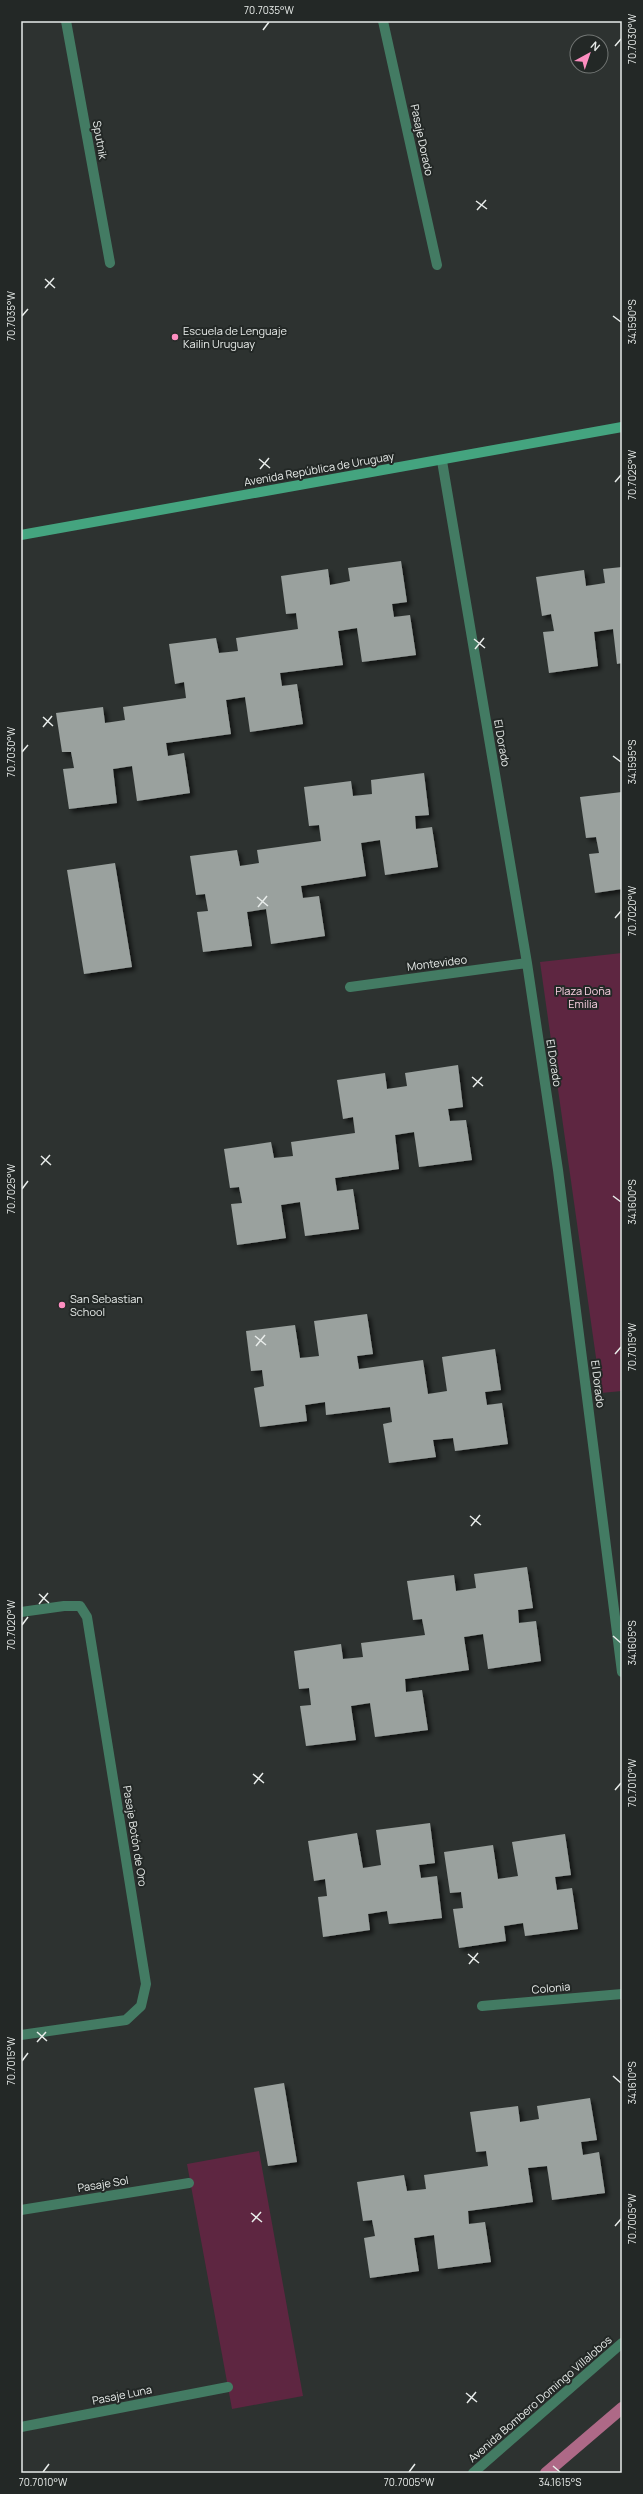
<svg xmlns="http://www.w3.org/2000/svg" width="643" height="2494" font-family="Manrope,sans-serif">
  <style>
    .green { fill: #5e2641 }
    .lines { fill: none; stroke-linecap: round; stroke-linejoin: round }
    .stream { stroke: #ae6987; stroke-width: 12 }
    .building { fill: #9aa19e; filter: url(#shadow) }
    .street { stroke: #437b63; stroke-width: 10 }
    .secondary { stroke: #44a47f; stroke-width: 10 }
    .ticks { fill: none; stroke: #e8ecea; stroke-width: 1.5 }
    .poi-dot { fill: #fd8ec0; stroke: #232826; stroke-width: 1.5 }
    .labels { text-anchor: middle; stroke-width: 4; stroke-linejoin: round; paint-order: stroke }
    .street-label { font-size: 11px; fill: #e8ecea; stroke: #232826 }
    .poi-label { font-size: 11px; fill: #e8ecea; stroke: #232826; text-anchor: start }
    .park-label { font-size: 11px; fill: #f9d0e1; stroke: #232826 }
    .neatline { fill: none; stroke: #e8ecea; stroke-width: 1.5 }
    .ticks-label { font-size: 10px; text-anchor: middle; fill: #e8ecea }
  </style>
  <defs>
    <filter id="shadow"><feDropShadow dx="3.5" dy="3.5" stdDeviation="2" flood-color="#0009"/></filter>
  </defs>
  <rect width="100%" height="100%" fill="#2d3230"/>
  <!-- green -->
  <path class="green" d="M622 953V1391L601 1393 540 962Z
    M259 2151 303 2396 232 2409 187 2164Z"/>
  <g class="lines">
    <!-- stream -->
    <path class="stream" d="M546 2473 622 2408"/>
  </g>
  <!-- building -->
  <path class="building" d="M401 561 407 602 392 604 394 617 410 615 416 655 362 662 357 628 338 631 343 665 280 673 282 686 297 684 303 724 250 732 245 697 226 700 231 734 166 743 168 756 184 753 190 793 137 801 132 766 113 769 117 803 69 809 63 769 74 768 71 752H62L56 713 103 707 105 723 125 720 123 707 186 698 184 682 175 684 169 644 216 638 219 653 238 651 236 638 298 629 296 613 286 614 281 576 328 569 330 585 350 581 348 568Z
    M622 567V663L617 664 613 629 594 632 598 666 549 673 543 632 554 631 551 614 542 616 536 577 584 570 586 586 605 583 603 569Z
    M424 773 429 815 415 816 416 829 432 827 438 867 385 875 380 840 361 843 366 876 301 886 303 898 319 896 325 936 271 944 266 909 247 912 252 946 203 952 197 912 208 911 205 894 196 895 190 856 237 850 240 866 259 863 257 850 321 841 319 825 309 826 304 787 351 781 353 796 372 794 371 780Z
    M622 792V889L595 893 589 854 599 853 596 837 586 838 580 797Z
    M115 863 132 967 84 974 67 870Z
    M458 1065 463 1107 448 1109 450 1121 466 1120 472 1160 419 1167 414 1132 395 1135 399 1169 335 1178 337 1191 353 1189 359 1229 305 1236 300 1202 281 1205 286 1238 237 1245 231 1204 242 1203 239 1187 230 1188 224 1149 271 1142 274 1158 293 1156 291 1142 355 1133 353 1117 343 1119 337 1080 385 1073 387 1089 407 1086 405 1073Z
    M367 1314 373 1354 357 1356 359 1369 423 1360 428 1394 447 1391 442 1357 495 1349 501 1390 485 1392 487 1405 502 1403 508 1444 455 1451 453 1438 433 1440 436 1457 389 1463 383 1424 392 1422 390 1407 326 1415 325 1402 305 1405 307 1421 260 1427 254 1388 264 1386 262 1370 251 1371 246 1331 295 1325 300 1358 319 1356 314 1321Z
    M527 1567 533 1608 518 1610 519 1623 536 1621 541 1661 488 1669 483 1634 464 1637 469 1670 405 1679 406 1692 422 1690 428 1730 375 1737 370 1703 351 1706 356 1740 306 1746 300 1706 311 1705 309 1688 299 1689 294 1651 341 1644 343 1659 363 1657 361 1643 425 1635 422 1619 413 1620 407 1581 454 1575 456 1591 476 1588 474 1574Z
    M430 1823 435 1863 419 1865 421 1878 437 1876 442 1918 389 1924 387 1911 368 1914 370 1930 323 1937 318 1897 327 1896 325 1879 314 1881 308 1841 357 1833 363 1868 381 1865 376 1830Z
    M565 1834 571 1875 555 1877 557 1890 572 1888 578 1929 525 1936 523 1923 504 1926 506 1941 459 1948 453 1909 463 1908 461 1892 450 1893 444 1852 493 1845 498 1879 518 1876 512 1842Z
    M284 2083 297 2162 268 2166 254 2088Z
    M590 2098 597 2140 581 2142 583 2155 599 2152 605 2193 552 2200 547 2166 528 2168 533 2202 468 2211 469 2224 485 2222 491 2262 438 2269 434 2235 414 2238 419 2271 370 2278 364 2238 375 2236 372 2220 363 2221 357 2182 404 2175 407 2191 426 2189 424 2175 488 2166 486 2151 476 2152 470 2112 518 2106 520 2122 539 2119 537 2106Z"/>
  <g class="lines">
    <!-- street -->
    <path class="street" d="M66 21 110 263
      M383 21 437 265
      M442 461 527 963 558 1170 622 1672
      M350 987 527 963
      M21 1612 64 1606H80L87 1617 146 1984 141 2006 126 2020 21 2035
      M482 2006 622 1994
      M21 2210 189 2183
      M21 2427 228 2387
      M473 2473 622 2343"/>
    <!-- secondary -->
    <path class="secondary" d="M21 535 622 427"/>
  </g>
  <!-- ticks -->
  <path class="ticks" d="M263 30 269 22M615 46 621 39M476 201 487 209M477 210 486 200M45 279 55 288M45 288 54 278M22 316 28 309M613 316 621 322M259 459 270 468M260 469 269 458M615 482 621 475M474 639 485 648M475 649 484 638M43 717 53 726M43 727 52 716M22 752 28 745M613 756 621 762M257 897 268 906M258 907 267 896M615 918 621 911M472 1077 483 1086M473 1087 482 1077M41 1156 51 1165M41 1165 50 1155M22 1189 28 1181M613 1196 621 1202M255 1336 266 1345M256 1346 265 1335M615 1354 621 1347M470 1516 481 1525M471 1526 480 1515M39 1594 49 1603M39 1604 48 1593M22 1625 28 1617M613 1636 621 1643M253 1774 264 1783M254 1784 263 1773M615 1790 621 1783M468 1954 479 1963M469 1964 478 1953M37 2032 47 2041M37 2042 46 2032M22 2061 28 2053M613 2076 621 2083M251 2213 262 2222M252 2222 261 2212M615 2226 621 2219M466 2393 477 2402M467 2403 476 2392M553 2466 560 2472M43 2472 49 2464M409 2472 415 2464"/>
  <!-- markers -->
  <g class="poi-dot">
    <circle cx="175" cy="337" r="4"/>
    <circle cx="62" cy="1305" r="4"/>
  </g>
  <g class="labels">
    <!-- street labels -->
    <g class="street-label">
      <text transform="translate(100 140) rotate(80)" y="4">Sputnik</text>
      <text transform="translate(422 140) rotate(78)" y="4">Pasaje Dorado</text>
      <text transform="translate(319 469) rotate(-10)" y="4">Avenida República de Uruguay</text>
      <text transform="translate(502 743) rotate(80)" y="4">El Dorado</text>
      <text transform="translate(437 963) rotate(-7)" y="4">Montevideo</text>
      <text transform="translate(554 1063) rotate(81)" y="4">El Dorado</text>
      <text transform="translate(598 1384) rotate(83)" y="4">El Dorado</text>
      <text transform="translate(135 1836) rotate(81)" y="4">Pasaje Botón de Oro</text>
      <text transform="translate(551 1988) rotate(-5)" y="4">Colonia</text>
      <text transform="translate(103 2184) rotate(-9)" y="4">Pasaje Sol</text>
      <text transform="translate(122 2395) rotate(-11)" y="4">Pasaje Luna</text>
      <text transform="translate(540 2399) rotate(-41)" y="4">Avenida Bombero Domingo Villalobos</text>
    </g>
    <!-- poi labels -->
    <g class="poi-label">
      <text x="183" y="335">Escuela de Lenguaje<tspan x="183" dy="13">Kailin Uruguay</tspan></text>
      <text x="70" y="1303">San Sebastian<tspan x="70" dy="13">School</tspan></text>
    </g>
    <!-- park labels -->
    <g class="park-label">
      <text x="583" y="995">Plaza Doña<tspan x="583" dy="13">Emilia</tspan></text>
    </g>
  </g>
  <!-- border -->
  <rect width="643" height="2494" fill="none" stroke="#232826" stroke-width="44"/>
  <!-- north arrow -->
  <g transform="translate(589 54) rotate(40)"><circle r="19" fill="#232826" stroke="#727674"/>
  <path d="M0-3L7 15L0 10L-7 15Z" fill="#fd8ec0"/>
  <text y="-6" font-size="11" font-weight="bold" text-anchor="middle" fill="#e8ecea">N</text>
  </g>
  <rect x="22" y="22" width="599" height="2450" class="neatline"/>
  <g class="ticks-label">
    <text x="269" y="14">70.7035°W</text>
    <text transform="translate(632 39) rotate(-90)" y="4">70.7030°W</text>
    <text transform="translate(11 316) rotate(-90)" y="4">70.7035°W</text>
    <text transform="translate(632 322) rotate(-90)" y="4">34.1590°S</text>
    <text transform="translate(632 475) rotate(-90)" y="4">70.7025°W</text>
    <text transform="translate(11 752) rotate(-90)" y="4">70.7030°W</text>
    <text transform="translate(632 762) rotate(-90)" y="4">34.1595°S</text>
    <text transform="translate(632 911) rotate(-90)" y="4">70.7020°W</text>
    <text transform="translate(11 1189) rotate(-90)" y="4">70.7025°W</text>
    <text transform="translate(632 1202) rotate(-90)" y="4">34.1600°S</text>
    <text transform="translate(632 1347) rotate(-90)" y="4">70.7015°W</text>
    <text transform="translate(11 1625) rotate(-90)" y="4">70.7020°W</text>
    <text transform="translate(632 1643) rotate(-90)" y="4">34.1605°S</text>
    <text transform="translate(632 1783) rotate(-90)" y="4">70.7010°W</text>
    <text transform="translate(11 2061) rotate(-90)" y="4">70.7015°W</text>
    <text transform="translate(632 2083) rotate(-90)" y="4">34.1610°S</text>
    <text transform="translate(632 2219) rotate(-90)" y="4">70.7005°W</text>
    <text x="43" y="2486">70.7010°W</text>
    <text x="409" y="2486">70.7005°W</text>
    <text x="560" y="2486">34.1615°S</text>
  </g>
</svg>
